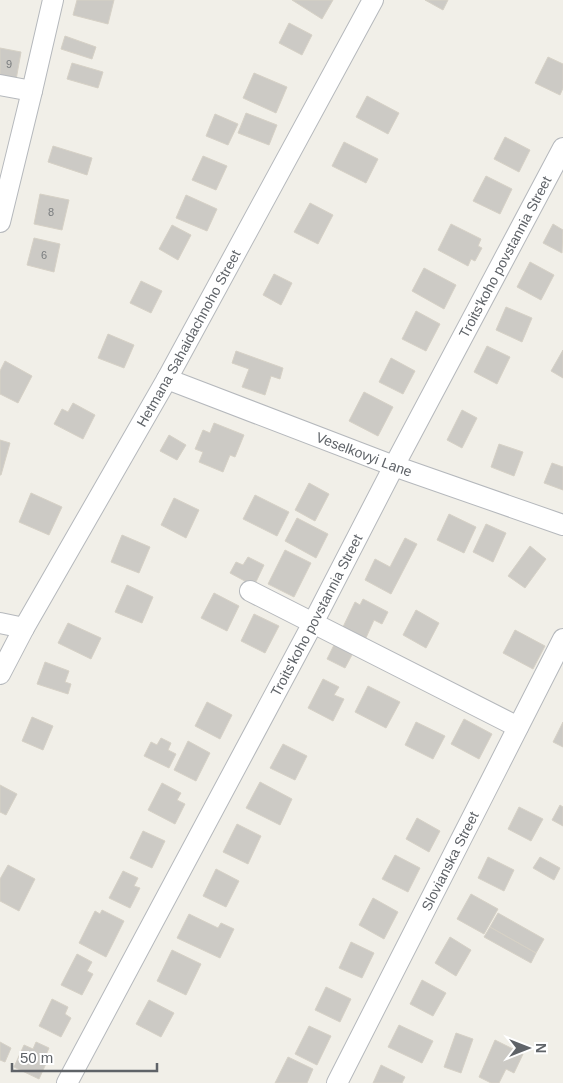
<svg xmlns="http://www.w3.org/2000/svg" width="563" height="1083" font-family="Helvetica,sans-serif">
  <style>
    .building { fill: #cccac5; stroke: #d6d1c6 }
    .lines { fill: none; stroke-linecap: round; stroke-linejoin: round }
    .minor-casing { stroke: #b5b8bc; stroke-width: 22 }
    .minor { stroke: #fff; stroke-width: 20 }
    .labels { text-anchor: middle; stroke-width: 5; stroke-linejoin: round; paint-order: stroke }
    .number-label { font-size: 11px; fill: #7a7d7f }
    .street-label { font-size: 14px; fill: #5f6368; stroke: #fff }
  </style>
  <rect width="100%" height="100%" fill="#f1efe8"/>
  <!-- building -->
  <path class="building" d="M77 0H114L108 24 73 15Z
    M292 0H333L322 19Z
    M425 0H448L443 10Z
    M289 23 312 35 302 55 279 43Z
    M65 36 96 47 92 59 61 49Z
    M0 48 21 52 16 80 0 76Z
    M548 57 563 64V88L560 95 535 83Z
    M72 63 103 72 98 88 67 79Z
    M254 73 287 87 276 113 243 98Z
    M367 96 399 113 388 134 356 117Z
    M246 113 277 125 269 145 238 133Z
    M215 114 238 124 228 145 206 136Z
    M505 137 530 150 519 172 494 159Z
    M344 142 378 159 366 183 332 166Z
    M53 146 92 158 87 175 48 162Z
    M203 156 227 166 216 190 192 180Z
    M486 176 512 189 500 214 473 201Z
    M40 194 69 200 62 230 34 224Z
    M186 195 217 209 207 231 176 218Z
    M310 203 333 215 318 244 294 232Z
    M451 224 481 239 478 246 482 248 475 261 471 259 468 266 438 250Z
    M553 224 563 230 562 253 543 243Z
    M172 225 191 235 178 260 159 249Z
    M34 238 60 244 54 272 27 265Z
    M530 262 554 275 541 300 517 287Z
    M424 268 456 285 444 309 412 291Z
    M274 274 292 283 281 305 263 295Z
    M141 281 162 291 151 313 130 303Z
    M506 307 532 318 522 342 496 330Z
    M416 311 440 324 426 351 402 339Z
    M108 334 134 345 124 368 98 358Z
    M487 346 510 357 497 384 474 372Z
    M563 350V378L551 371Z
    M236 351 283 368 280 379 271 376 265 395 242 387 249 369 232 363Z
    M391 358 415 371 403 394 379 382Z
    M5 361 32 376 18 403 0 394V371Z
    M364 392 393 407 378 436 349 421Z
    M73 403 95 415 83 439 54 424 62 409 68 412Z
    M462 410 477 418 462 448 447 440Z
    M214 423 244 435 235 457 230 455 223 472 199 462 203 452 195 449 203 430 210 433Z
    M169 435 186 445 177 460 160 451Z
    M0 440 10 443 1 475H0Z
    M499 444 523 452 514 476 491 467Z
    M552 463 563 467V490L544 483Z
    M309 483 329 494 315 521 295 510Z
    M31 493 62 507 49 535 19 522Z
    M255 495 289 512 277 536 243 519Z
    M174 498 199 510 186 538 161 525Z
    M449 514 476 527 464 553 437 540Z
    M297 518 328 534 316 558 285 541Z
    M486 524 506 533 493 562 473 552Z
    M122 535 150 547 139 573 111 562Z
    M405 538 417 544 391 594 365 580 375 559 390 567Z
    M530 546 546 559 525 588 508 576Z
    M285 550 311 563 294 597 268 584Z
    M248 557 264 565 254 586 230 573 236 562 243 565Z
    M127 585 153 597 142 623 115 612Z
    M214 593 239 606 227 631 201 618Z
    M363 599 388 612 382 624 374 620 365 640 342 629 355 602 360 605Z
    M416 610 439 623 426 648 403 635Z
    M254 614 279 626 265 653 241 641Z
    M68 623 101 638 91 659 58 643Z
    M515 630 545 646 533 669 503 653Z
    M335 643 353 653 345 668 327 659Z
    M45 662 69 671 65 682 71 684 68 694 37 684Z
    M323 679 339 687 334 695 344 699 333 721 308 708Z
    M368 686 400 702 386 728 355 712Z
    M207 702 232 715 220 739 195 726Z
    M32 717 53 726 43 750 22 741Z
    M464 719 492 734 479 759 451 744Z
    M416 722 445 736 433 759 405 745Z
    M563 722V747L553 742Z
    M161 738 171 743 168 750 176 754 169 768 144 756 151 742 157 745Z
    M188 741 210 753 196 781 174 770Z
    M283 744 307 756 295 780 270 768Z
    M260 782 292 799 280 825 246 808Z
    M162 783 181 793 177 800 185 804 175 824 148 810Z
    M0 785 17 794 6 815 0 812Z
    M560 805 563 807V826L552 820Z
    M519 807 543 819 531 841 508 829Z
    M417 818 440 831 429 852 406 839Z
    M237 824 261 836 248 864 223 852Z
    M143 831 165 841 152 868 130 858Z
    M395 855 420 868 408 892 382 879Z
    M488 857 514 870 504 891 478 878Z
    M540 857 560 868 554 880 533 868Z
    M8 865 35 879 19 911 0 901V879Z
    M216 869 239 881 226 907 203 896Z
    M123 871 138 878 134 886 140 888 130 908 109 898Z
    M471 894 498 909 484 934 457 919Z
    M373 898 398 912 384 939 359 925Z
    M102 910 124 921 106 957 79 943 95 911 100 914Z
    M498 913 544 939 536 953 490 927Z
    M189 914 218 928 221 923 234 929 220 958 177 938Z
    M490 927 536 953 531 963 484 937Z
    M450 937 471 950 456 976 435 963Z
    M351 942 374 953 362 978 339 968Z
    M172 950 201 964 186 995 157 981Z
    M77 954 92 962 87 971 93 974 82 995 61 985Z
    M422 980 446 993 433 1016 410 1004Z
    M326 987 351 999 340 1022 315 1010Z
    M52 999 68 1007 65 1014 71 1018 61 1037 39 1026Z
    M149 1000 174 1013 161 1037 136 1024Z
    M399 1025 433 1041 422 1063 388 1047Z
    M309 1026 331 1036 317 1065 295 1054Z
    M456 1033 473 1039 461 1073 444 1067Z
    M495 1040 523 1054 514 1073 506 1069 499 1083H491L479 1077Z
    M0 1042 11 1048 5 1062 0 1060Z
    M36 1042 49 1048 46 1055 49 1057 39 1079 14 1067 24 1045 33 1049Z
    M288 1057 313 1069 307 1083H275Z
    M381 1065 405 1077 402 1083H373Z"/>
  <g class="lines">
    <!-- minor casing -->
    <g class="minor-casing">
      <g id="minor">
        <path d="M0 85 32 91"/>
        <path d="M0 222 32 91 53 0"/>
        <path id="s1" d="M167 379 394 466 563 525"/>
        <path d="M250 591 518 727"/>
        <path d="M0 623 24 628"/>
        <path id="s2" d="M0 674 24 628 167 379 373 0"/>
        <path id="s3" d="M67 1083 313 623 394 466 563 148"/>
        <path id="s4" d="M337 1083 563 639"/>
      </g>
    </g>
    <!-- minor -->
    <use href="#minor" class="minor"/>
  </g>
  <g class="labels">
    <!-- number labels -->
    <g class="number-label">
      <text x="9" y="68">9</text>
      <text x="51" y="216">8</text>
      <text x="44" y="259">6</text>
    </g>
    <!-- street labels -->
    <g class="street-label">
      <text dy="5" stroke="none"><textPath href="#s3" startOffset="935">Troits'koho povstannia Street</textPath></text>
      <text dy="5" stroke="none"><textPath href="#s2" startOffset="385">Hetmana Sahaidachnoho Street</textPath></text>
      <text dy="5" stroke="none"><textPath href="#s1" startOffset="211">Veselkovyi Lane</textPath></text>
      <text dy="5" stroke="none"><textPath href="#s3" startOffset="530">Troits'koho povstannia Street</textPath></text>
      <text dy="5" stroke="none"><textPath href="#s4" startOffset="249">Slovianska Street</textPath></text>
    </g>
  </g>
  <!-- north arrow -->
  <g transform="translate(528 1048) rotate(90)" stroke="#ffffff" stroke-width="4" paint-order="stroke">
  <path d="M0-4L9 19L0 12L-9 19Z" fill="#5f6368"/>
  <text y="-8" font-size="14" font-weight="bold" text-anchor="middle" fill="#5f6368">N</text>
  </g>
  <!-- scale -->
  <path d="M12 1063v8h145v-8" fill="none" stroke="#5f6368" stroke-width="2.5"/>
  <text x="20" y="1063" font-size="15" fill="#5f6368" stroke="#ffffff" stroke-width="4" paint-order="stroke">50 m</text>
</svg>
